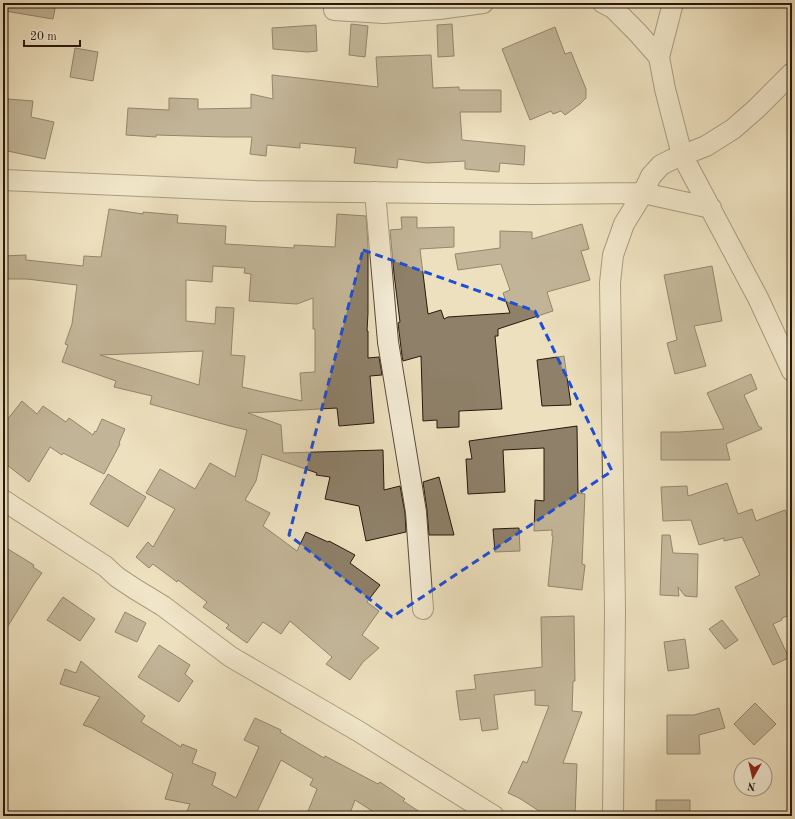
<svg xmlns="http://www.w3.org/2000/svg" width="795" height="819" font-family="'Old Standard TT',serif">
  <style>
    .building { fill: #8e8069; stroke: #27190c; fill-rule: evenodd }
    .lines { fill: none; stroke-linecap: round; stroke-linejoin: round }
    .minor-casing { stroke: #584b38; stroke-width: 22 }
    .minor { stroke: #f3ebd5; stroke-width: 20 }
    .marked { fill: none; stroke: #1d4ed8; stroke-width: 3; stroke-dasharray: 8 5; stroke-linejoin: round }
  </style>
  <rect width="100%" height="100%" fill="#ede0be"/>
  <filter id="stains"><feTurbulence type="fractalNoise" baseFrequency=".005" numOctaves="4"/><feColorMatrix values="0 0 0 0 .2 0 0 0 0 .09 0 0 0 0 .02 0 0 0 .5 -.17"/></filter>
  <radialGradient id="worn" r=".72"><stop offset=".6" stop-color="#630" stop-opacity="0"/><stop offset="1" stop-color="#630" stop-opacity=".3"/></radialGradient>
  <!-- building -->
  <path class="building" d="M6 3H56L53 19 5 11Z
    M351 24 368 26 365 57 349 55Z
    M452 24 454 56 438 57 437 25Z
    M316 25 317 51 307 52 273 49 272 28Z
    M555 27 565 54 571 52 586 89V98L580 104 565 115 561 111 553 114 551 111 530 120 502 49Z
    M75 48 98 52 93 81 70 77Z
    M431 55 433 88 459 87V90H501V112H460L462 140 525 146 524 165 500 163 499 172 465 169V161L427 163 398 159 397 168 354 163 356 148 300 143V148L267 145 266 156 250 154 252 137H225L156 135V137L126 135 128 108 169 110V98L198 99V109L251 108V94L273 99 272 75 378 87 376 57Z
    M8 99 33 101 31 117 54 122 45 159 3 150V111L7 112Z
    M109 209 143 214V212L178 215 177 223 226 226 225 244 294 248V245L335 247 337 214 366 216 368 245V313L367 331H368V358L379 357 382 375 370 376 374 423 339 426 337 408 248 413 281 425 283 453 383 450 384 490 400 486 405 513 406 532 366 541 359 506 325 499 330 477 316 475 317 473 262 454 256 481 245 500 270 513 263 526 297 551 306 532 328 542 329 541 355 555 350 563 380 585 367 602 379 611 362 635 379 648 363 662 350 680 326 664 332 657 290 621 281 634 263 622 247 643 226 628 229 625 203 607 207 602 178 580 177 582 153 564 149 568 136 557 148 542 153 547 175 509 146 493 160 469 195 489 210 463 235 477 247 430 230 426 150 404 152 396 114 387 116 381 62 362 68 345 65 344 72 324 77 285 27 279H3V256L26 255V260L83 266 84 256 101 257ZM213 266 245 268 244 273 251 274 249 301 297 304 313 298V329H315V372L300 373 302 401 242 387 245 356 231 355 234 308 216 307 215 324 186 321V280L212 282ZM203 351 199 385 100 355Z
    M401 217H417V228L454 227V247L420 249 428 314 441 310 444 319 448 317 510 313 503 293 510 290 501 264 458 270 455 254 500 248V231L532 232V239L582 224 589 249 581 251 590 280 547 292 553 311 498 329V336H495L502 409 459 411V427L437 428V420L423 421 421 356 403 361 402 356 398 323 400 322 394 274 390 230 402 229Z
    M712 266 722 321 694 326 706 366 675 374 667 343 677 340 664 275Z
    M564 356 571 405 542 406 537 360Z
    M751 374 757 389 744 395 759 427H761L762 429 726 444 730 460H661V432H679L724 429 707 393Z
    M22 401 37 414 43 406 66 422 69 418 93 435 95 431 96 432 102 419 125 429 119 443 120 444 104 474 63 453 62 455 50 447 29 482 3 462V425Z
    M577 426 578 493 585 494 582 564 585 565 582 590 548 586 553 536H552V530L534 531 535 500 544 501V448L503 450 505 492 468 494 466 459H472L469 441Z
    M108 474 146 497 128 527 90 504Z
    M439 477 454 535H429L427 510 423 482Z
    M727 483 738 514 752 509 756 521 785 510 792 528V614L782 618V620L773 624 789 658 773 665 735 587 760 575 742 537 724 541V538L699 545 691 520 663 521 661 487 687 486 688 496Z
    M519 528 520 551 495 552 493 529Z
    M662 535H670L673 553 698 554 697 597 685 596 678 587 679 596 660 595Z
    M3 546 34 565 33 567 42 573 34 584 3 634Z
    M63 597 95 619 80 641 47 620Z
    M125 612 146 623 137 642 115 632Z
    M574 616 575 681H573L572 711 582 712 563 763 577 764 575 816H547L519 798 508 793 523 761 527 763 549 706 535 705V690L494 695 498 729 482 731 480 718 460 720 456 691 476 689 474 675 542 667 541 617Z
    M722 620 738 640 725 649 709 629Z
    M685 639 689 668 668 671 664 642Z
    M159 645 190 665 185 674 193 681 179 702 138 677Z
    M81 661 145 716 141 722 181 747 182 744 197 750 192 763 216 773 212 785 236 798 259 747 244 740 255 718 281 730 280 732 324 758 325 756 378 784 380 782 405 799 403 801 426 816H380L355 800 349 816H306L317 789 310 785 313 779 281 760 255 816H200L187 811 190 804 165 799 173 774 92 728 83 725 100 697 60 684 65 669 76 673Z
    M755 703 776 724 754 745 734 724Z
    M719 708 725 728 699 735 700 754H667V715H694Z
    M656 800H690V816H656Z"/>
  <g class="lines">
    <!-- minor casing -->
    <g class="minor-casing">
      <path id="minor" d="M603 3 613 8 637 32 659 57 665 89 682 155 758 298 792 371
        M334 10 384 13 439 9 483 3
        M659 57 673 3
        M3 180 255 191 534 194 643 193 711 208
        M375 192 388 342 416 512 423 609
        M3 500 105 566 117 577 135 589 163 606 231 657 358 731 494 816
        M613 816 615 609 610 283 613 255 624 224 643 193 651 176 661 165 673 159 706 146 733 129 756 109 792 73"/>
    </g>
    <!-- minor -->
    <use href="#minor" class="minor"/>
  </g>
  <!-- marked area -->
  <path d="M0 0H795V819H0ZM363 250 535 311 612 471 392 617 289 535Z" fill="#ede0be" fill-opacity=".55" fill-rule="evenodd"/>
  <path class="marked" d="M363 250 535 311 612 471 392 617 289 535Z"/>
  <!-- margin -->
  <rect width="795" height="819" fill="none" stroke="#ede0be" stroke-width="16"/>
  <rect x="4" y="4" width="787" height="811" fill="none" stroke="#27190c" stroke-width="2"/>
  <rect x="8" y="8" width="779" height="803" fill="none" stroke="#27190c"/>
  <!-- north arrow -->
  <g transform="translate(753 777) rotate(188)"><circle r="19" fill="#f3ebd5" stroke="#a19785"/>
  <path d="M0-3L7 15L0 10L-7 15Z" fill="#8f2418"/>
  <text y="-6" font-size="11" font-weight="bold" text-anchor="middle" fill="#27190c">N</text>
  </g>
  <!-- scale -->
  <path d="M24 40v6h56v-6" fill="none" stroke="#27190c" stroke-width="2"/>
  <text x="30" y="40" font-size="12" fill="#27190c" stroke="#f3ebd5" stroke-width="3" paint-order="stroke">20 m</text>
  <rect width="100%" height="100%" filter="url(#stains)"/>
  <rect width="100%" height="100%" fill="url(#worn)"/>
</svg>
